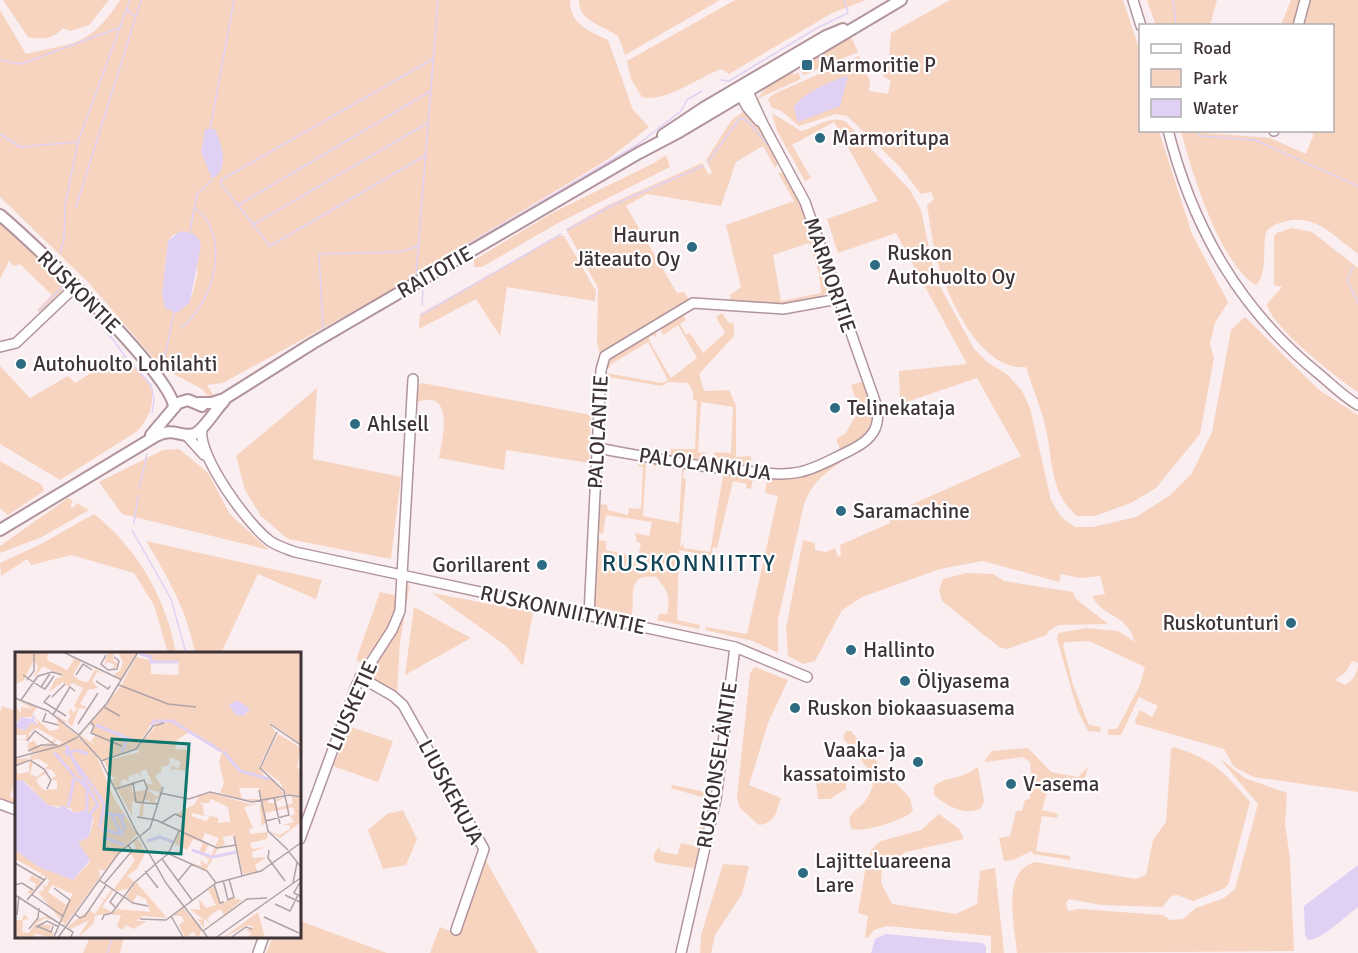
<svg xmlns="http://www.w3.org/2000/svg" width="1358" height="953" font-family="Signika,sans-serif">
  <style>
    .green { fill: #f6d4c0; fill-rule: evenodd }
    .water { fill: #e0d0f4 }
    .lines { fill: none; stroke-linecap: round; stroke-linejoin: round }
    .stream { stroke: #e0d0f4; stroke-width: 1.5 }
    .minor-casing { stroke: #b1949c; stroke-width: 12 }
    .major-casing { stroke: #b1949c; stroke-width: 14 }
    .minor { stroke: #fff; stroke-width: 9 }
    .major { stroke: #fff; stroke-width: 10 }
    .poi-dot { fill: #2e6b82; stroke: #fff; stroke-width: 2 }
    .labels { text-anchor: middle; stroke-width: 4.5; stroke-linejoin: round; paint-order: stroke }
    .poi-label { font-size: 21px; fill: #3f3337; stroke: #fff; text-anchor: start }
    .street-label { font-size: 21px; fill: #3f3337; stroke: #fff }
    .quarter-label { font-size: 24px; letter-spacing: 1.5px; fill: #124456; stroke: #fff }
    .inset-river { fill: none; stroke: #e0d0f4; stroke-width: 3 }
    .inset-road { fill: none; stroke: #b0a3a7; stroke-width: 1.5 }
    .view { fill: #0f766e; fill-opacity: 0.15; stroke: #0f766e; stroke-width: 3 }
    .inset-edge { fill: none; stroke: #3f3337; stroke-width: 3 }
  </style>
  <rect width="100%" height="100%" fill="#fbeef1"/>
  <!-- green -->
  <path class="green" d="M3 0H109L89 25 70 31 63 28C54 39 42 40 28 37Z
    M120 0H570C570 24 588 31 608 40L633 110 649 127 607 160 374 300 223 383 207 385 216 399 213 401 202 389 161 367 89 283 0 197V10L26 54C76 42 89 47 120 0ZM184 231C200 266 201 264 190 302L165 308 162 295 168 241 173 235Z
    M579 0H720L625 55 618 36C604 26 578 21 579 0Z
    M735 0H866L832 13 729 74 722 69C698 77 666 103 642 97L631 79 627 61Z
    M950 0H1123L1140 51V130L1159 131 1192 234 1228 302 1215 323 1210 344 1214 358 1200 434 1156 488 1131 503 1095 516H1077C1049 493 1053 457 1045 425 1040 405 1032 387 1026 367 981 372 947 297 937 260 932 242 930 223 927 205L934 199 931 192 921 194 900 167 847 116 836 114 799 126 780 110 772 108 768 99 774 94 859 56 870 81 869 91 888 94 891 81 883 76 880 67 889 59 891 33Z
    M1147 0H1217L1210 25 1156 26Z
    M1291 0H1358V254C1336 238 1316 214 1287 221 1278 223 1272 225 1266 232 1262 248 1268 273 1256 285 1220 265 1191 170 1181 131L1270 138 1306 154 1314 134 1306 131 1332 130V26L1281 25Z
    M847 37 852 39 858 52 804 75 801 71 811 65 809 62Z
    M792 72 794 75 798 72 801 79 757 99 769 84Z
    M744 111 760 128 779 162 775 168 763 146 736 162 721 206 647 194 626 206 677 293 684 292 688 298 686 303 600 354 597 343 598 288 566 229 608 205 702 163 709 175 712 172 706 160 731 121Z
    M772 113 801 131C815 128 831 114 846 122L910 190 921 210 935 277 974 349 987 362 1008 375 1022 391 1030 408 1051 500 1061 517 1075 527H1093L1136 517 1169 496 1192 473 1212 432 1231 330 1245 317 1319 390 1358 415V663L1352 661 1346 672 1335 680 1345 685C1353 680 1355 677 1358 667V792L1254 777 1234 767 1224 749 1136 724 1135 720 1140 710 1152 717 1158 706 1139 697 1121 735H1108V729H1117L1140 685 1145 667 1089 641 1065 642 1063 645 1073 685 1089 725 1101 727 1100 732 1088 731 1077 709 1057 639 1058 633 1086 628 1118 631 1135 642C1125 611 1105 620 1092 596L1105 594 1100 576 1080 578 1061 574 1059 582 983 561 940 569 862 597 842 610 815 661 803 664 788 656 786 628 803 540 815 543V550L826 552 835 548 838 557 841 555 840 545 890 523 888 515 1021 456 977 378 900 404 899 371 967 364 896 233 838 253 827 219 878 201 834 122 792 145 811 178 805 181 777 131Z
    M666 155 670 167 558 223 482 267H474V260L554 212 654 163Z
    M778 173H785L802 203 829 283 828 291C815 310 753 304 731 303L730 295 741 287 726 225 794 201ZM809 243 819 273 821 293 781 301 773 255Z
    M0 220 67 285 41 313 37 310 52 295 20 264 14 266 9 261 0 279Z
    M1292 228 1312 232 1358 268V392C1338 379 1270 326 1267 304L1282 287 1274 285V236L1277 233Z
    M558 236H564L596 291 595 301 507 287 500 336 476 299 419 329 420 314Z
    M682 313 686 320 680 324 686 335 690 333 703 353 725 333 716 317 722 313 728 322 734 324V336L699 374 704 391 729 390 736 406V457L751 456 750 467 712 462 715 452 731 453 733 407 701 402 698 452 706 453 704 461 670 456 671 449H695L697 401 693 399V392L688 383 668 382 662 386 608 377 607 392 603 390 604 374 606 373 662 383 668 380 648 342 610 365V368L604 367 608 358 655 331 657 338 653 335 649 338 650 342 671 378 697 358 678 325 663 335 660 328Z
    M118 356H122C128 364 137 369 143 376 160 394 151 417 136 432L60 480 0 444V366L30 398 68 376 75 383Z
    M862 382C873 396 880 425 864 438 858 443 850 446 843 450L840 449 836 439 845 434 859 410 851 385Z
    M422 383 591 415 589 463 506 450 504 470 439 458C441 444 451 410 435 401 430 398 421 401 415 402L416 387Z
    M317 388 313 459 401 477 391 559 288 539 261 516 245 490 236 456Z
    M179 449 208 473 230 514 269 550 122 514 99 482 163 450Z
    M639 459 646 462 643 516 679 523 682 470 654 466 652 461 711 469 712 473 684 469 683 478 686 479 680 548 684 542 683 548 710 552 723 476 718 473 720 471 748 475 753 478 751 489 746 488 747 484 733 481 717 548 713 547 711 556 679 550 677 620 700 625 699 629 657 620 659 614H667C671 597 667 590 656 577 626 573 635 595 632 615L593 606 597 540 606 541V550L638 557 641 543 637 542 635 533 649 536 652 522 606 515 603 534 596 532 599 504 607 505 608 510 628 515 629 508 641 509 643 467 638 466Z
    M0 461 42 485 44 491 8 515 0 508Z
    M837 461 840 463C823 474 811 484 804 504L778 620V653L753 641 705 630 706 627 747 634 778 496 765 493 767 480Z
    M68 498 73 501 70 506 73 508 77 503 89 510 42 537 0 553V546Z
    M94 514C138 549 166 598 176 653H168L154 605 134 573 71 555 31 565 27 559 1 576 0 563 41 544Z
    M146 541 322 580 316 599 258 574 221 653H195C187 611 168 577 146 541Z
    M966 573 993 574 1004 581 1073 592 1075 598 1108 624 1059 625 1048 631 1047 635 1007 649 999 647 942 601 939 590 943 579Z
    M410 583 400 642 397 694 370 678 368 673 404 609 406 589Z
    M380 592 398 596C394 623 378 642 362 663L356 660Z
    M432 593 533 612 523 666 506 646Z
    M414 607 471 638 405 675Z
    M755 667 788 680 768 723 749 785 781 798C776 813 775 823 759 825L740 808 737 798 750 673Z
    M2 706 16 711V777L10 797 16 799V806L0 800V712Z
    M347 722H352L351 727 393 741 378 782 333 766 345 740 343 739Z
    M846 731H851L878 763 870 771 843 738Z
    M1174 747C1214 760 1223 771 1250 802L1228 885 1223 889 1193 901 1177 895 1171 896 1163 907 1101 905 1069 899 1066 903 1068 911 1079 909 1163 915 1170 920 1183 919 1196 908 1224 898 1235 889 1258 804 1219 758 1245 778 1287 793 1285 824 1290 859 1294 951 1017 953C1015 926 1000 870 1036 862L1136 879 1146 875 1153 840 1166 822 1171 749Z
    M1028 748 1051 772 1078 777 1088 767 1083 786 1050 781 1042 810 1058 814 1057 818 1042 816 1036 851 1070 856V860L1033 854 1032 851 1013 860 1004 861 999 838 1010 836 1016 811H1022L1025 800 1029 799 1035 777 1031 776 1030 762 1023 757 985 762V760L992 751Z
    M881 767 910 798 913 811C905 820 863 833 852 829 843 814 859 810 866 800 869 796 871 790 873 785L870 777Z
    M978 767 984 801 981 808C965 817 946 805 934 795V786C944 778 953 779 964 775 969 773 973 770 978 767Z
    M837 770 846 782V789L830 799H818L816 782H823L824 774H832Z
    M672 785 714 794 697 867 694 868 658 863 654 860V854L660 846V851L677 855 681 843 695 846 705 798 671 788Z
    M403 810 417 839 406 865 383 869 368 830 387 814Z
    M939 814 959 829 964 839 906 852 882 867 881 883 892 904 956 914 977 904 980 871 995 868 1004 953H991V936L887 926 874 930 868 938 865 937 868 916 858 913 867 859 872 849 881 841 921 830Z
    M485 859 538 953H430L440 927 459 934Z
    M723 864 749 866 742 894 715 935 711 953H700L701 935Z
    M300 921 387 953H266L273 937 292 939 293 937 300 936Z
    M90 937V936L124 937 120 953H83Z"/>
  <!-- water -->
  <path class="water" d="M848 76 840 106 798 122 794 108C797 96 836 78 848 76Z
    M205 129H215C221 144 231 168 212 179L201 152Z
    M179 232C189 230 199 235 201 245L190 302 177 313 165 308 162 295 168 241Z
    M1358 865V907C1347 915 1320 941 1308 940L1305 935 1304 906Z
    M886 934 982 943 986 946V953H871L875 939Z"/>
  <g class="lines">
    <!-- stream -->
    <path class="stream" d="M1173 0 1176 26
      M127 9 134 16
      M0 60 21 64 121 27
      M721 80 729 81 817 28 848 13 844 0
      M210 129 234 0
      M1195 130 1200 136 1255 140 1358 186
      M0 134 20 147 76 142
      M426 155 270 246 221 184V180L433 59
      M708 162 740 118 748 121 767 144
      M237 206 429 92
      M76 207 141 0
      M0 223 20 240
      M254 224 426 124
      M567 230 615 204 703 166
      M190 231 197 194 212 180
      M60 253 64 239 65 205 78 142 130 0
      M430 267 637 145 681 111 687 100 702 91
      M1353 267 1347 280 1358 303
      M416 275 438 0
      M64 282V287
      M86 304 125 356 151 385 154 400 152 413
      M422 305 423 289
      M39 311 63 286
      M421 315 561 234
      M181 328C213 304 233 235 195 208
      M323 329 319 254 400 252 419 246
      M164 361 174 312
      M139 489 147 454
      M134 523 138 496
      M132 530 171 599 186 653
      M107 953 113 936"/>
    <!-- minor casing -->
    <g class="minor-casing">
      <path id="minor" d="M1133 0 1141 26
        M1298 26 1305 0
        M738 90 747 107 759 121
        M1168 130C1193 229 1240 310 1319 374 1331 384 1344 397 1358 405
        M1274 131V130
        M0 347 16 343 76 286
        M202 429C197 455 248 525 270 541 277 546 287 549 295 552L735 647 807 677
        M186 435 204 455
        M597 448C647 457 696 467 746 471 765 473 782 476 800 472 818 468 834 458 851 450 871 440 882 428 876 404L805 202 763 124 745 85
        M589 615 601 370 605 356 693 303 783 309 838 299
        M360 677 393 696 403 705 484 849 456 930
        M0 804 16 810
        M300 839 357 684 392 630 400 611 413 379
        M258 953 264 936
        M681 953 716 799 735 647"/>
    </g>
    <!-- major casing -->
    <g class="major-casing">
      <path id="major" d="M663 135 705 107 826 36 843 29
        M0 215C29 239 175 377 174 408
        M199 403H212L224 399 313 343 639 153 679 132 901 0
        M151 435 178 403 188 400 202 406
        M0 530 156 436C175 427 180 438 194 434 203 431 216 409 224 401"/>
    </g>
    <!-- minor -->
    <use href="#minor" class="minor"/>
    <!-- major -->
    <use href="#major" class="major"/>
  </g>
  <!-- markers -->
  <g class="poi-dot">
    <rect x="801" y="59" width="12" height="12" rx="3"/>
    <circle cx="820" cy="138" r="6"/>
    <circle cx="692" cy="247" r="6"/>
    <circle cx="875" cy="265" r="6"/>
    <circle cx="21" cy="364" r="6"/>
    <circle cx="835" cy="408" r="6"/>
    <circle cx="355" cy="424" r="6"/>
    <circle cx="841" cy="511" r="6"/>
    <circle cx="542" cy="565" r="6"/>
    <circle cx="1291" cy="623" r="6"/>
    <circle cx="851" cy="650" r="6"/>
    <circle cx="905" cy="681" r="6"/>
    <circle cx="795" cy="708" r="6"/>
    <circle cx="918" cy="762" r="6"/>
    <circle cx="1011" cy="784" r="6"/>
    <circle cx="803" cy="873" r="6"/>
  </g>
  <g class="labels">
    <!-- poi labels -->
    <g class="poi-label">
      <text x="819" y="72">Marmoritie P</text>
      <text x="832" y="145">Marmoritupa</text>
      <text x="680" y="242" text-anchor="end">Haurun<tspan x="680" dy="24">Jäteauto Oy</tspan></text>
      <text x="887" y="260">Ruskon<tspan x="887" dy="24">Autohuolto Oy</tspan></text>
      <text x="33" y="371">Autohuolto Lohilahti</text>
      <text x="847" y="415">Telinekataja</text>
      <text x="367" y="431">Ahlsell</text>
      <text x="853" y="518">Saramachine</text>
      <text x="530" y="572" text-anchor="end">Gorillarent</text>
      <text x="1279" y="630" text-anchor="end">Ruskotunturi</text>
      <text x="863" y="657">Hallinto</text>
      <text x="917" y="688">Öljyasema</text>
      <text x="807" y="715">Ruskon biokaasuasema</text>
      <text x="906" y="757" text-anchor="end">Vaaka- ja<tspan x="906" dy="24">kassatoimisto</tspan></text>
      <text x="1023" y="791">V-asema</text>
      <text x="815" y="868">Lajitteluareena<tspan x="815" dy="24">Lare</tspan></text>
    </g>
    <!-- street labels -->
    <g class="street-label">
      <text transform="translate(435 272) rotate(-30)" y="7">RAITOTIE</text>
      <text transform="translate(830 275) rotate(71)" y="7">MARMORITIE</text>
      <text transform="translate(79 292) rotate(45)" y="7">RUSKONTIE</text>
      <text transform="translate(598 432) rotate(-87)" y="7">PALOLANTIE</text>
      <text transform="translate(705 464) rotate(8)" y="7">PALOLANKUJA</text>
      <text transform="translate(563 610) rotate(12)" y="7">RUSKONNIITYNTIE</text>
      <text transform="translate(352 706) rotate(-66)" y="7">LIUSKETIE</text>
      <text transform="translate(717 765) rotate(-81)" y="7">RUSKONSELÄNTIE</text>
      <text transform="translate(451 792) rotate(62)" y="7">LIUSKEKUJA</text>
    </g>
    <!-- quarter labels -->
    <g class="quarter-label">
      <text x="689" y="571">RUSKONNIITTY</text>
    </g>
  </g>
  <!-- overview -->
  <g transform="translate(15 652)">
    <rect width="286" height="286" fill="#fbeef1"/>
    <path d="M8 0H33L32 8 52 18 59 8 54 4 66 9 58 23 66 29 73 30 80 17 89 23 82 20 77 29 83 36 73 38 65 52 74 57 64 56 57 74 52 70 56 63 53 61 57 56 58 62 62 56 59 54 68 36 57 31 54 35 48 30 34 40 40 27 48 24 28 14 18 27 23 15 19 8 9 28 2 32 0 4ZM93 0H122L106 27 99 22 105 19 108 10 104 2 99 1 98 8 103 12 98 18 99 12 92 10 89 14ZM123 0H286V93L254 70 261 81 244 114 250 126 258 127 269 142 253 148V151H260V147L270 145 261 150 263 156 278 151 276 144 286 146V170L265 186 254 179 265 183 275 177 274 173H267L279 170 275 164 280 162 278 155 255 160 257 167 255 160 251 161 250 167H255L247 174 245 154 247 149 254 147H247L244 136H224L227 147H246L238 149 230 148 205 141 209 131 204 110 207 100 174 80 162 88 160 97 176 98 173 119 158 117 156 121 157 113 163 117 166 110 155 105 154 113 146 115 147 119 140 124 147 135 143 147H139L141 152 129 147 128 164 124 165 126 150H117V164L102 137 117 131V140L132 138 143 145 144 140 132 137 131 131 138 133 131 117 125 120 127 126 123 121 113 125 114 130 110 127 104 130 108 132 101 136 97 128 101 125H97L89 109 125 100 122 97 143 71 136 73 121 96 87 108 65 84 45 94 17 101 12 95 14 88V91L19 88 23 95 49 91 41 87 40 91 30 92 41 87 22 76 14 81V88H0L11 87V83H0V75L10 79 15 71 23 72 19 65H6V70L0 69V54L6 61V55L18 57 0 47 22 55 17 63 35 79 44 77 42 67 48 70 39 62 51 69 48 72 62 83 68 80 66 84 79 92 76 88 81 83 77 81 80 74 75 73 70 78 106 34 121 5 136 8ZM164 10 163 23 136 22V11ZM222 48 235 58 228 64 221 63 214 53ZM263 82 286 96 282 115 286 120V144L271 142 265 130 246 116ZM64 86 80 100 99 146 122 182 89 219 84 217 85 225 50 273 23 240 29 238 28 233 32 234 34 228 28 223 24 227 27 230 15 242 12 240 20 236 21 232 14 228 17 223 22 227 27 222 0 207V200L2 198 24 215 58 228 75 210 63 190 74 185 79 166 72 164 70 158 59 161 55 156 33 153 9 129H0V107L15 106 1 115 3 122 14 120V109L18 111 15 122 22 125 30 118 31 121 21 128 24 133 29 138 42 137V129L36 127 41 124 37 118 30 117 33 113 24 107 16 108 15 104ZM37 233 58 242 51 253 33 240ZM196 141 235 152 245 151 229 155 238 176 234 177 235 182 253 180 252 187 235 191 237 197 251 195 237 200 238 206 252 205 240 213 243 220 228 222 219 183 208 185 210 194 203 196 199 204 222 202 198 206 191 218 176 211 187 214 185 208 192 213 194 207 177 198 184 200 188 191 178 187 172 198 159 191 164 181H168L164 179 169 168 161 162 180 152 184 144ZM196 147 213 155 215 171 206 166 212 170 203 171V166L191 163 195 165 191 169 176 164 178 161 189 164 188 153 184 151H194ZM190 181 204 186 196 204 189 202 193 193 197 195 187 188ZM123 187 128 194 122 204 128 196 131 199 122 217 112 224 119 229 113 237 102 239 99 237 120 208 115 201 121 196 118 189ZM121 230 152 266 128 264 121 269H132L119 277 111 273 107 278 102 274 106 263H97L102 257 135 260 131 247 122 243 118 250 111 245ZM199 234 205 252 218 246 227 248 209 263 205 257 198 261 192 267 196 272 189 267V276L182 267 189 268 175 257 185 258 184 247 191 256 201 253 193 238ZM97 237 99 238 87 255 97 260 80 264 79 271 63 286 74 268 56 277 52 275 74 258 80 262 89 248 84 246 90 247ZM168 256 187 278 183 286 178 280 170 286 164 273 169 269 167 264H158ZM243 260 250 286H229L237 282 231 278 239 275 233 273 208 286ZM9 262 14 267 8 268 7 280 14 281 23 267 33 264 37 268 31 266 20 272 36 273 34 279 23 277 39 281 36 286 19 281 21 286H0V268H7Z" fill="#f6d4c0" fill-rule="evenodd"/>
    <path d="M222 48 235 57 228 64 221 63 214 53ZM18 63 20 64 19 68 23 73 16 71 10 79 0 75 6 65 17 67ZM7 128 33 153 44 156 48 153 59 161 70 158 78 164 74 185 63 190 75 208 58 228 24 215 0 198V129Z" fill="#e0d0f4"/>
    <path class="inset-river" d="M125 2 136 5V10H163M81 73 112 86M136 73 139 69H157L206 99M51 93 66 124M51 98 52 102 61 98 73 102M208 99 225 119 254 127M39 100 60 125M107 100 112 86 117 88M58 107 78 135M67 125 83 153 75 162M61 126 72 136V160M79 136 89 152 85 176M53 155 59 128 56 130M88 161 110 164M96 162 105 180 110 176 104 163M87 177 109 183M88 185 109 193M132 189 145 185 158 190M177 198 197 205 221 200"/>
    <path class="inset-road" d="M48 0 107 28M91 3 86 12 93 18 102 17 104 9 99 5M8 23 26 35 36 20M61 23 68 12 77 18M12 28 19 19V2M81 29 93 37 95 34M104 33 153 52 181 55M26 35 30 37 39 24M35 43 29 50 51 64M37 45 50 32M0 46 33 59 65 84M6 48 23 24 37 20 47 23M89 55 105 64M31 61 28 69 43 73M38 63 55 35 60 39M76 70 79 74 76 81 107 94M63 72 83 41M255 72 287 94M64 83 92 51 123 0M64 84 85 107 123 183M12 89 20 79 40 93M13 99 26 93H42M0 106 45 94 63 85M86 109 121 97 138 74 149 71M0 114 15 108 29 117 36 128 32 137M118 130 121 150 142 152M100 137 129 128 132 136 128 151M244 138 253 179 273 198M145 141 174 147 195 140 237 150 274 143 287 145M259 146 265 172M122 165 141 168 202 196 221 193M251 169 274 163 269 139 245 116 262 80M146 171 160 162 167 165M122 180 151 231 194 287M125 184 135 176 148 135M219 184 227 224M254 198 253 206 270 229M274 200 287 216M154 202 192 219 201 231M147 207 177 248M144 209 153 202 164 179M0 211 29 228M130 219 143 236M84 228 118 251 133 254M208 228 213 248 219 245 214 227M163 229 177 212M285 230 279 241 287 245M278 231 282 211M89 232 117 199 113 192M199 232 205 251 209 250M0 233 7 231 18 238M16 242 48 264M0 243 58 280 55 287M270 243 287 251M12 248 31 226M260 252 275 259 283 243M101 256 95 250 102 240M60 262 65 266 70 264 91 233M2 263 4 244M156 264 169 287M249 265 284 281M125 267 151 268 201 231 246 219 287 190M87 268 89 263 97 261 119 231 144 209M22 274 36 280 38 274M21 275 32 269 44 275M14 277 23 266 24 256M188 279 232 247 252 246M38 287 55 248 39 236M42 287 103 202 123 185M199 287 287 225M214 287 231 275 237 277"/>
    <path class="view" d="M97 87 174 92 166 202 89 197Z"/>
    <rect width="286" height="286" class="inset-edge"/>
  </g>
  <!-- legend -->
  <rect x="1139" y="24" width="195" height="108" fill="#ffffff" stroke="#b2adaf" stroke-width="1.5"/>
  <rect x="1151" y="44" width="30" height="9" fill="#ffffff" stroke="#b2adaf" stroke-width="1.5"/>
  <text x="1193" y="54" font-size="18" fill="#3f3337">Road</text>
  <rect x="1151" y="69" width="30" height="18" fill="#f6d4c0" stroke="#b2adaf" stroke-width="1.5"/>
  <text x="1193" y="84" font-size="18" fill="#3f3337">Park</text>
  <rect x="1151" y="99" width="30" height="18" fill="#e0d0f4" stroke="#b2adaf" stroke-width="1.5"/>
  <text x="1193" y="114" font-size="18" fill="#3f3337">Water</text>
</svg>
